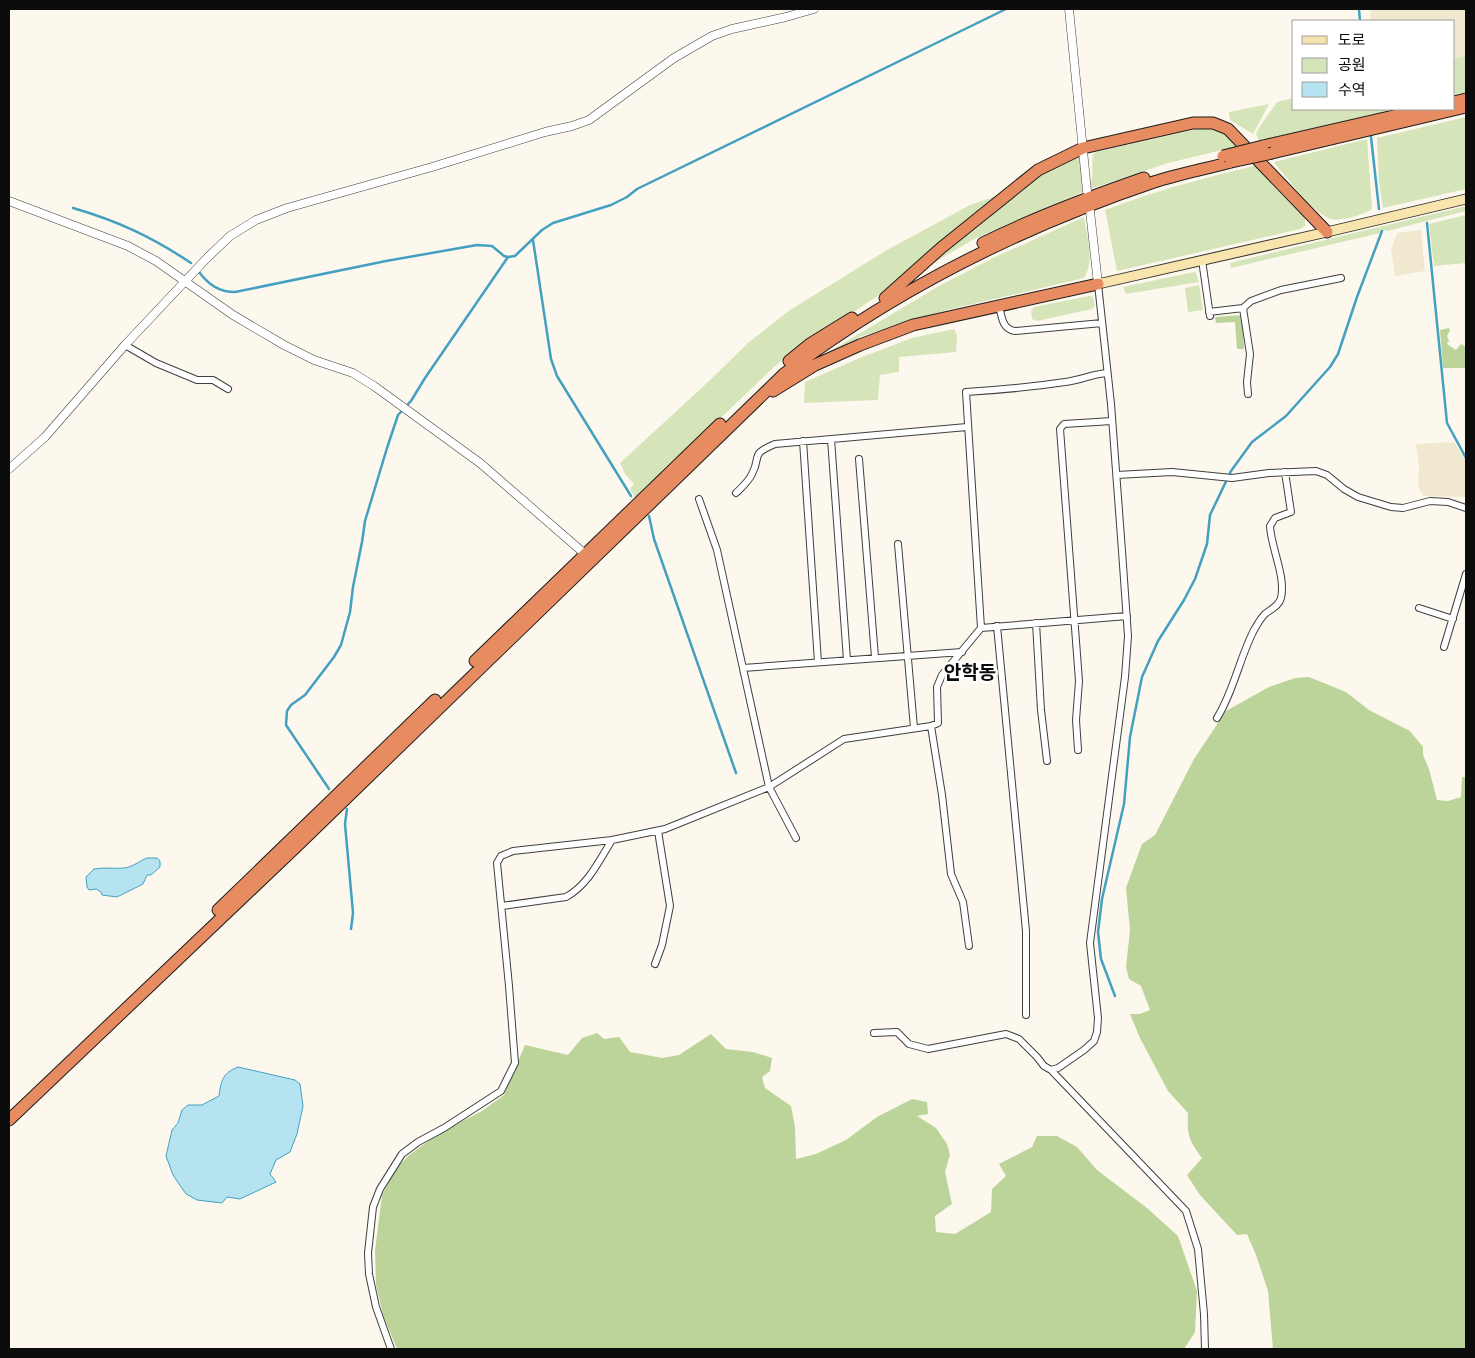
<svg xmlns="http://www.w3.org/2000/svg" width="1475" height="1358" font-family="Merriweather,'Noto Sans KR',serif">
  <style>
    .farmland { fill: #f1e9cf }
    .green { fill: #d6e4ba }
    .forest { fill: #bcd49a }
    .water { fill: #b6e3f0; stroke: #44a0c1 }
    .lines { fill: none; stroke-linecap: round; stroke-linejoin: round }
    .stream { stroke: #44a0c1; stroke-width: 2.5 }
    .minor-casing { stroke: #3f3f3f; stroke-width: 8 }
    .tertiary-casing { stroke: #3f3f3f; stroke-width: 9 }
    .secondary-casing { stroke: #2e2e2e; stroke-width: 11 }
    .motorway-casing { stroke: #1d1d1d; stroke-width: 13 }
    .minor { stroke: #fff; stroke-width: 6 }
    .tertiary { stroke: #fff; stroke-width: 8 }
    .secondary { stroke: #f8e5ae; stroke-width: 9 }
    .motorway { stroke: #e78c61; stroke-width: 11 }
    .motorway-bridge-casing { stroke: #1d1d1d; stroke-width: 13; stroke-linecap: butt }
    .motorway-bridge { stroke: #e78c61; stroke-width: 11 }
    .labels { text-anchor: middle; stroke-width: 5; stroke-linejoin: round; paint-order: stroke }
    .quarter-label { font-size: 19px; font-weight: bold; fill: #0c0c0c; stroke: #fff }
  </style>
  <rect width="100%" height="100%" fill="#fdf8ed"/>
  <!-- farmland -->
  <path class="farmland" d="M1370 9H1466V56L1454 58V21H1371Z
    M1421 230 1425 271 1395 276 1391 249 1397 233Z
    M1454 442 1466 460V497L1423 496 1418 486 1419 466 1416 444Z"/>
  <!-- green -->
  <path class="green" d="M1466 56V92L1454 95V58Z
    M1294 98V109H1395L1259 141 1256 134 1258 129 1277 102Z
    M1269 104 1253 134 1230 120 1229 112Z
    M1466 117V189L1383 208 1379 183 1377 138Z
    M1202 128C1214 129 1224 132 1234 140L1235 147 1168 163 1090 189C1094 177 1091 166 1093 154L1096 152Z
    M1367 139 1372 209C1365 214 1340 222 1331 219 1315 215 1285 176 1274 162Z
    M1079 157 1085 191 974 239 918 272 1038 177 1051 169Z
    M1257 165 1305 215V226L1300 229 1117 271 1105 210C1154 191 1205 178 1257 165Z
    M1005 193 879 295 792 353 774 367 636 499 630 489 634 484 625 474 620 463 708 382 748 343 790 310 887 250 970 205Z
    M1466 206V211L1387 231 1384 230 1380 233 1231 268 1230 263Z
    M1466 215V263L1434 266 1429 224Z
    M1084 217C1087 237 1095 260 1084 278L947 310 859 337 860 339 822 356 939 286 993 258Z
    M1194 272 1196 273 1199 282 1126 294 1123 287Z
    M1199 285 1203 310 1188 312 1185 288Z
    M1089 296 1093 297 1095 306 1092 309 1037 321 1032 319 1031 311 1034 307Z
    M954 329 957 335 956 352 899 357V372L880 375 878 400 804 403 805 382 862 357 912 338Z"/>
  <!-- forest -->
  <path class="forest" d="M1242 315 1244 349H1237L1235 322 1216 323 1215 317Z
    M1449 328 1450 330 1447 336 1449 341 1447 344 1456 350 1461 344 1466 347V368H1443L1440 330Z
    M1309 677 1346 692 1369 710 1410 731 1423 747V755L1429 769 1437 800 1448 801 1461 797 1462 777H1466V1349H1273L1268 1291 1256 1255 1247 1234 1237 1235 1200 1195 1187 1175 1202 1158C1189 1140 1187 1136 1188 1113L1168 1091 1140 1038 1130 1014H1140L1150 1010 1141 986 1129 979 1126 967 1130 930 1126 888 1142 844 1155 835 1194 759 1226 711 1269 687 1295 678Z
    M597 1033 604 1039 619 1037 630 1052 662 1058 679 1055 711 1034 726 1049 753 1052 772 1058 770 1071 762 1077 765 1088 791 1106 795 1127 796 1159 816 1154 846 1140 877 1117 912 1099 927 1102 928 1114 917 1116 936 1128 947 1144 950 1155 945 1172 952 1204 935 1216 936 1232 955 1234 991 1212 992 1189 1006 1176 999 1164 1032 1147 1037 1136H1057L1077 1147 1097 1170 1147 1208 1178 1236 1197 1291 1195 1332 1184 1349H397L383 1315 376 1285 375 1251 382 1195 397 1168 408 1156 439 1133 482 1111 504 1095 525 1045 568 1055 582 1038Z"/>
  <!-- water -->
  <path class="water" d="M147 858H157L160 861V867L151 875H147L143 884 117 897 102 895 101 892 96 889 89 890 87 887 86 877 94 869C104 867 114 869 124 868 133 867 139 861 147 858Z
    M238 1067 295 1080 300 1084 303 1106 297 1134 290 1152 276 1160 270 1174 276 1182 240 1199 227 1197 222 1203 197 1200 186 1194 173 1175 166 1156 172 1130 178 1123 182 1110 188 1105H202L219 1096C221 1080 223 1073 238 1067Z"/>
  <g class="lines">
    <!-- stream -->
    <path class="stream" d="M1359 9 1360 21
      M1371 137 1379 209
      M73 208C118 221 152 237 191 263
      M1427 223 1447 423 1466 458
      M533 240 551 359 557 376 631 496
      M199 272C209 285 219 292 235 292L386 261 477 245 492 246 504 256 508 257 515 256 542 230 553 223 611 205 627 197 637 189 1006 9
      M649 516 654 539 736 773
      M329 789 286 725 287 711 291 705 305 695 334 657 341 645 350 612 353 587 362 542 365 521 387 448 398 415 411 401 425 378 508 257
      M347 809 345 824 353 913 351 929
      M1115 996 1101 959 1098 932 1102 899 1124 804 1130 737 1142 677 1158 641 1184 600 1195 579 1207 544 1210 515 1231 471 1252 442 1286 416 1330 367 1338 354 1357 297 1382 231"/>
    <!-- minor casing -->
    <g class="minor-casing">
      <path id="minor" d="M1202 260 1210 316
        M999 306C1002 317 1002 329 1015 331L1102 323
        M1243 308 1250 354 1247 382 1248 394
        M1209 312 1243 308 1251 301 1281 290 1341 278
        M125 345 156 363 197 380H213L228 389
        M831 439 847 660
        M803 441 818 662
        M859 459 875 657
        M1117 475 1172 472 1232 478 1269 473 1316 471 1327 475 1344 489 1358 497 1391 507 1403 508 1430 501 1448 502 1466 508
        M736 493C742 487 749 481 752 474 762 455 749 455 775 444L967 427
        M699 499 717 550 769 787 796 838
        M898 544 914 728
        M1419 608 1453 619
        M1036 623 1041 710 1047 761
        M997 626 1026 931V1015
        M981 628 966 392C999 390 1032 387 1065 382 1080 380 1093 374 1107 373
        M1444 647 1466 574
        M743 668 962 652
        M1217 718C1234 691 1239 659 1254 630 1257 625 1260 619 1265 614 1271 609 1279 606 1281 598 1286 576 1271 548 1270 526L1275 518 1291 512 1285 472
        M931 726 942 795 951 874 963 902 969 946
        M1078 750 1076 720 1079 681 1060 429 1064 424 1112 421
        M502 906 566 897C588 885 599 861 612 840
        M655 964 662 945 670 906 658 831
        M874 1033 897 1032 909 1044 928 1049 1006 1034 1019 1039 1037 1057 1044 1066 1051 1070 1058 1068 1084 1050 1094 1041 1097 1032 1098 1018 1090 943 1125 677 1128 636 1122 551 1111 404 1098 284
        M1051 1070 1186 1211 1198 1249 1204 1314 1205 1349
        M391 1349 376 1307 369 1274 368 1253 373 1207 380 1189 402 1154 418 1142 444 1128 501 1091 515 1063 509 986 497 863 501 856 513 851 612 840 665 829 769 787 844 739 931 726 938 723 937 687 942 675 981 628 1127 616"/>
    </g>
    <!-- tertiary casing -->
    <g class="tertiary-casing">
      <path id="tertiary" d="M1069 9 1087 191
        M9 201 128 246 156 261 233 315 284 345 314 360 353 373 374 386 480 463 585 554
        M1090 211 1098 284
        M9 469 45 437 125 345 206 259 230 236 256 220 287 208 432 167 545 132 572 126 589 120 674 58 712 36 732 29 786 17 814 9"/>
    </g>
    <!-- secondary casing -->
    <g class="secondary-casing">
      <path id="secondary" d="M1098 284 1327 232 1466 199"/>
    </g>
    <!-- motorway casing -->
    <g class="motorway-casing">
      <path id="motorway" d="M1454 102 1466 99
        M1263 146 1424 109
        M1272 153 1466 107
        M983 243C1036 217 1089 197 1144 178
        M885 298 941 248 1038 170 1083 148 1193 123H1213L1228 129 1327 232
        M789 361 810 344 852 318
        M773 391 815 365 860 345 913 325 1098 284
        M475 661 720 424
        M218 910 435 700
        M9 1120 297 846 784 374C895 290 1021 227 1154 182 1179 174 1205 169 1231 162"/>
    </g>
    <!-- minor -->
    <use href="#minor" class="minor"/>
    <!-- tertiary -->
    <use href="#tertiary" class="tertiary"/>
    <!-- secondary -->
    <use href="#secondary" class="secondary"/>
    <!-- motorway -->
    <use href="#motorway" class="motorway"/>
    <!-- motorway-bridge casing -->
    <g class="motorway-bridge-casing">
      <path id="motorway-bridge" d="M1223 156 1263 146
        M1231 162 1272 153"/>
    </g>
    <!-- motorway-bridge -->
    <use href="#motorway-bridge" class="motorway-bridge"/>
  </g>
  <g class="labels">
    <!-- quarter labels -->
    <g class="quarter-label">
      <text x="970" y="679">안학동</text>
    </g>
  </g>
  <!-- border -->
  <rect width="1475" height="1358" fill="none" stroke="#0c0c0c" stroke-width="20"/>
  <!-- legend -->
  <rect x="1292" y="20" width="162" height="90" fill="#ffffff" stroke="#9e9e9e"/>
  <rect x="1302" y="36" width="25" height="8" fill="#f8e5ae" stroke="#9e9e9e"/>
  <text x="1338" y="45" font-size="15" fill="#0c0c0c">도로</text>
  <rect x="1302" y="58" width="25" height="15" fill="#d6e4ba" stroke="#9e9e9e"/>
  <text x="1338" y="70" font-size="15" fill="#0c0c0c">공원</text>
  <rect x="1302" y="82" width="25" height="15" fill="#b6e3f0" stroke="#9e9e9e"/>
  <text x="1338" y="95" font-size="15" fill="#0c0c0c">수역</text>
</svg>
